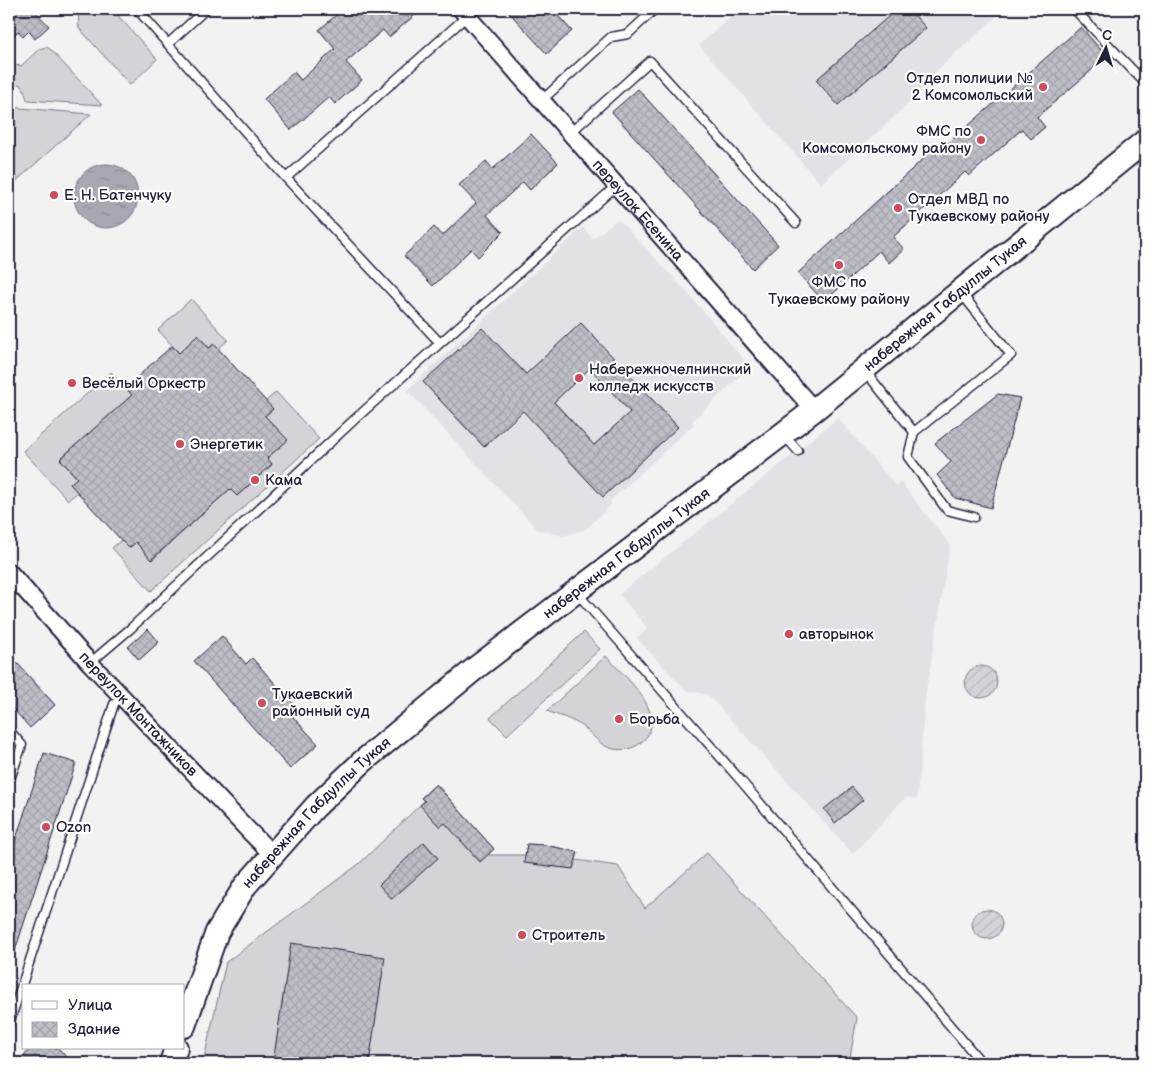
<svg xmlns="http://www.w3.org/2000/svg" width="1154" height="1072" font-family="'Balsamiq Sans',sans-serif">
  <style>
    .built { fill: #e2e2e6 }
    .grass { fill: #d3d3d8; stroke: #7a7a8a }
    .garden { fill: url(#garden-furrows); stroke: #7a7a8a }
    .water { fill: url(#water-ripples); stroke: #727282 }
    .building { fill: url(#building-cross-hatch); stroke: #22223b; fill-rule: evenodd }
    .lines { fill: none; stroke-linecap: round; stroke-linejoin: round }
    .service-casing { stroke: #22223b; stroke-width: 11 }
    .minor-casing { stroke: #22223b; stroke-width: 20 }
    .secondary-casing { stroke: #22223b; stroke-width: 26 }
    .service { stroke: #fff; stroke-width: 8 }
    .minor { stroke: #fff; stroke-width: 16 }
    .secondary { stroke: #fff; stroke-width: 22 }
    .poi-dot { fill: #d1495b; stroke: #fff; stroke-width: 2 }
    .labels { text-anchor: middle; stroke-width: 4.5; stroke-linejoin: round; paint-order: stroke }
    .poi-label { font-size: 15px; fill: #22223b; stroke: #fff; text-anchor: start }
    .street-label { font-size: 15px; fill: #22223b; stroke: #fff }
  </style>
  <defs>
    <pattern id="garden-furrows" width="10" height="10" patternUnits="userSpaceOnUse" patternTransform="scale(1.25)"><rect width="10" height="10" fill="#d3d3d8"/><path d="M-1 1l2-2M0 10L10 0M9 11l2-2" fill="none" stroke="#b5b5ba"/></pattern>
    <pattern id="water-ripples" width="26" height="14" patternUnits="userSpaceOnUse" patternTransform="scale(1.25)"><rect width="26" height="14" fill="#a8a8b2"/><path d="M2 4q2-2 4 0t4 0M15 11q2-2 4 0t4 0" fill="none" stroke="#888892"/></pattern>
    <pattern id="building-cross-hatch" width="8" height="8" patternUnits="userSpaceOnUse" patternTransform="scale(1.25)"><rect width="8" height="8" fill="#bebec6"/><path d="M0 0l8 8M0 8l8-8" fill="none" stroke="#a3a3ab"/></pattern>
  </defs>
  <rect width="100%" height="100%" fill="#f2f2f3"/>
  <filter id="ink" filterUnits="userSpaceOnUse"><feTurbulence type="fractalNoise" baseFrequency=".02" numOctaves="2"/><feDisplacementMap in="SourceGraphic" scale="10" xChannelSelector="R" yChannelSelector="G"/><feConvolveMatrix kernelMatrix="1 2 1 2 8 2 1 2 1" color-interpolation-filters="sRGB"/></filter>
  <g filter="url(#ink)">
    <!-- built -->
    <path class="built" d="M740 9H1002L996 17 922 84 920 93 821 184 699 45Z
      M619 220 686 291 750 367 692 421 694 424 610 501 612 504 586 529 564 536 538 530 407 390 583 227 593 239 615 221Z
      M838 418 896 486 901 482 950 545 925 700 917 799 906 797 853 854 708 695 686 690 636 638 648 629 619 594Z"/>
    <!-- grass -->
    <path class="grass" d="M78 9H112L157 59 130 85 79 28Z
      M46 47 50 49 102 105 27 100C23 86 24 84 9 83V66L10 64 21 66 39 49Z
      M9 107 91 114 13 184 9 179Z
      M191 299 228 340 218 349 214 344 209 348 198 336 179 353 158 330Z
      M111 372 132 395 60 459 77 478 70 484 78 492 68 500 23 451Z
      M276 392 319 439 151 591 112 548 121 540 129 548 136 542 152 560 230 489 237 496 272 465 267 458 287 440 265 416 266 401Z
      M584 632 600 649 507 735 490 718Z
      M606 656C624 676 675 718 639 744 631 750 619 751 610 748 598 744 592 733 582 726 572 719 559 716 547 711Z
      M436 784 494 849 488 855H525L527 844 545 845 578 852 576 860 618 866 645 908 707 853 857 1018 849 1063H203L226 962 359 864 424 801 421 798Z"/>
    <!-- garden -->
    <path class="garden" d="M965 682a16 16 0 1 1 32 0a16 16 0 1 1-32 0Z
      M972 924a15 15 0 1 1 30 0a15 15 0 1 1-30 0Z"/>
    <!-- water -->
    <path class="water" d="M74 196a32 32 0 1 1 64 0a32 32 0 1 1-64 0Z"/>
    <!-- building -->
    <path class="building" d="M9 9H33L49 26 35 39 29 31 23 37 18 31 9 40Z
      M343 9H422L389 37 383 30 346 62 362 80 335 104 329 97 291 130 264 99 294 72 301 80 335 49 319 30Z
      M506 9H552L572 31 547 54Z
      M897 9H909L926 28 838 105 816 80Z
      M1081 27 1107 57 1037 117 1045 127 1031 139 1022 129 969 176 965 172 893 237 904 249 889 263 879 251 824 302 798 273 933 150 936 154Z
      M638 89 778 245 753 269 612 112Z
      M531 134 558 163 530 190 523 182 487 215 503 232 478 257 471 249 433 286 404 256 434 227 442 236 476 203 459 185 486 161 493 169Z
      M581 323 678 427 603 497 523 411 484 447 423 382 482 328 526 374ZM590 368 630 412 594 445 554 402Z
      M198 335 209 348 214 344 273 409 265 416 288 440 267 458 272 464 237 496 230 489 151 560 136 542 129 548 121 540 70 484 77 478 60 459 132 395 126 388 148 367 172 346 179 353Z
      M998 394 1020 398 991 508 955 498 937 475 951 462 935 443Z
      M148 629 159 642 139 660 128 647Z
      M222 636 246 664 252 658 300 711 293 717 318 744 290 769 194 661Z
      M9 654 55 705 30 728 9 704Z
      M44 753 76 763 12 960 9 959V860Z
      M436 784 494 849 480 862 445 823 440 827 420 805 425 801 421 798Z
      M852 787 863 800 835 823 824 809Z
      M424 842 438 858 392 899 379 885Z
      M527 844 545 845 578 852 573 869 524 863Z
      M291 943 385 957 369 1063H273Z
      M32 1048H58L72 1063H16Z"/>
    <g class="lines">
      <!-- service casing -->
      <g class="service-casing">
        <path id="service" d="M137 9 286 178 440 343
          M1074 9 1145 83
          M169 43 206 9
          M541 101 611 37 628 34 655 9
          M570 133 650 61 796 223
          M286 178 467 16
          M865 371 914 432 1011 355 961 293
          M914 432 908 457 947 510 974 517
          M784 435 798 451
          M577 593 742 782 982 1063
          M90 663 130 629 355 419 616 186
          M9 730 22 745 9 782
          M9 1024 114 704"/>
      </g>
      <!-- minor casing -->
      <g class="minor-casing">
        <g id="minor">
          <path id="s1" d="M461 9 814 410"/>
          <path id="s2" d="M9 572 90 663 249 831 272 854"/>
        </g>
      </g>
      <!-- secondary casing -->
      <g class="secondary-casing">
        <g id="secondary">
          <path id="s3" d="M184 1026 217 932 245 886 315 807 362 762 477 667 814 410 1145 141"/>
          <path d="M171 1063 176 1048"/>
        </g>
      </g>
      <!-- service -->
      <use href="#service" class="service"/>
      <!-- minor -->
      <use href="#minor" class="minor"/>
      <!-- secondary -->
      <use href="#secondary" class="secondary"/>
    </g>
  </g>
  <!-- markers -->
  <g class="poi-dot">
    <circle cx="1043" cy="87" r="5"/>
    <circle cx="981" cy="140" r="5"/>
    <circle cx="54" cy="195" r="5"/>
    <circle cx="898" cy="208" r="5"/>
    <circle cx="839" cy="265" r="5"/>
    <circle cx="579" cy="378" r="5"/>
    <circle cx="72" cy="383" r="5"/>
    <circle cx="180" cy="444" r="5"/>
    <circle cx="255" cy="480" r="5"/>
    <circle cx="789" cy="634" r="5"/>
    <circle cx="262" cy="703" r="5"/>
    <circle cx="619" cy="719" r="5"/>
    <circle cx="46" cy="827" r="5"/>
    <circle cx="522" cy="935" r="5"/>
  </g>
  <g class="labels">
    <!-- poi labels -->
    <g class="poi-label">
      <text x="1033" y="83" text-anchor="end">Отдел полиции №<tspan x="1033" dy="17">2 Комсомольский</tspan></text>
      <text x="971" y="136" text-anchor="end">ФМС по<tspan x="971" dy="17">Комсомольскому району</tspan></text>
      <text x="64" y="200">Е. Н. Батенчуку</text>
      <text x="908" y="204">Отдел МВД по<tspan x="908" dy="17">Тукаевскому району</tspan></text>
      <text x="839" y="287" text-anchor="middle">ФМС по<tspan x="839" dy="17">Тукаевскому району</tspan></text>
      <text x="589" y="374">Набережночелнинский<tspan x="589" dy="17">колледж искусств</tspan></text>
      <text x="82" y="388">Весёлый Оркестр</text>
      <text x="190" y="449">Энергетик</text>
      <text x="265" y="485">Кама</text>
      <text x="799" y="639">авторынок</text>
      <text x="272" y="699">Тукаевский<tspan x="272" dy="17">районный суд</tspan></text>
      <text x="629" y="724">Борьба</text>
      <text x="56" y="832">Ozon</text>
      <text x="532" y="940">Строитель</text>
    </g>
    <!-- street labels -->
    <g class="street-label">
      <text dy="5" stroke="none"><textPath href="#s1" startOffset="268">переулок Есенина</textPath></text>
      <text dy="5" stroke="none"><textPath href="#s3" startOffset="1066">набережная Габдуллы Тукая</textPath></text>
      <text dy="5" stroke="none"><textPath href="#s3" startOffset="661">набережная Габдуллы Тукая</textPath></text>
      <text dy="5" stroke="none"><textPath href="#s2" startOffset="192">переулок Монтажников</textPath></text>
      <text dy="5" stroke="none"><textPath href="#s3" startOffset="256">набережная Габдуллы Тукая</textPath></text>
    </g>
  </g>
  <!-- margin -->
  <rect width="1154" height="1072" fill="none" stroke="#fff" stroke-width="30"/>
  <rect x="15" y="15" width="1124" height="1042" fill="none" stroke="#22223b" stroke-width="2" filter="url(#ink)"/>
  <!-- legend -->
  <rect x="22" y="984" width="162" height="65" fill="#ffffff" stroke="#a7a7b1"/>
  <rect x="32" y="1001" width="25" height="8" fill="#ffffff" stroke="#a7a7b1"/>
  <text x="68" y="1010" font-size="15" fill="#22223b">Улица</text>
  <rect x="32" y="1022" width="25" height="15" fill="url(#building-cross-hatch)" stroke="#a7a7b1"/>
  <text x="68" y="1034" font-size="15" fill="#22223b">Здание</text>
  <!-- north arrow -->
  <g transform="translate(1106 48) rotate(5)" stroke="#ffffff" stroke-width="4" paint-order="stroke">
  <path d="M0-4L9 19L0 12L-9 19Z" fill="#22223b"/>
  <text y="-8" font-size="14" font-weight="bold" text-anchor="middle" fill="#22223b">С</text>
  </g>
</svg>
